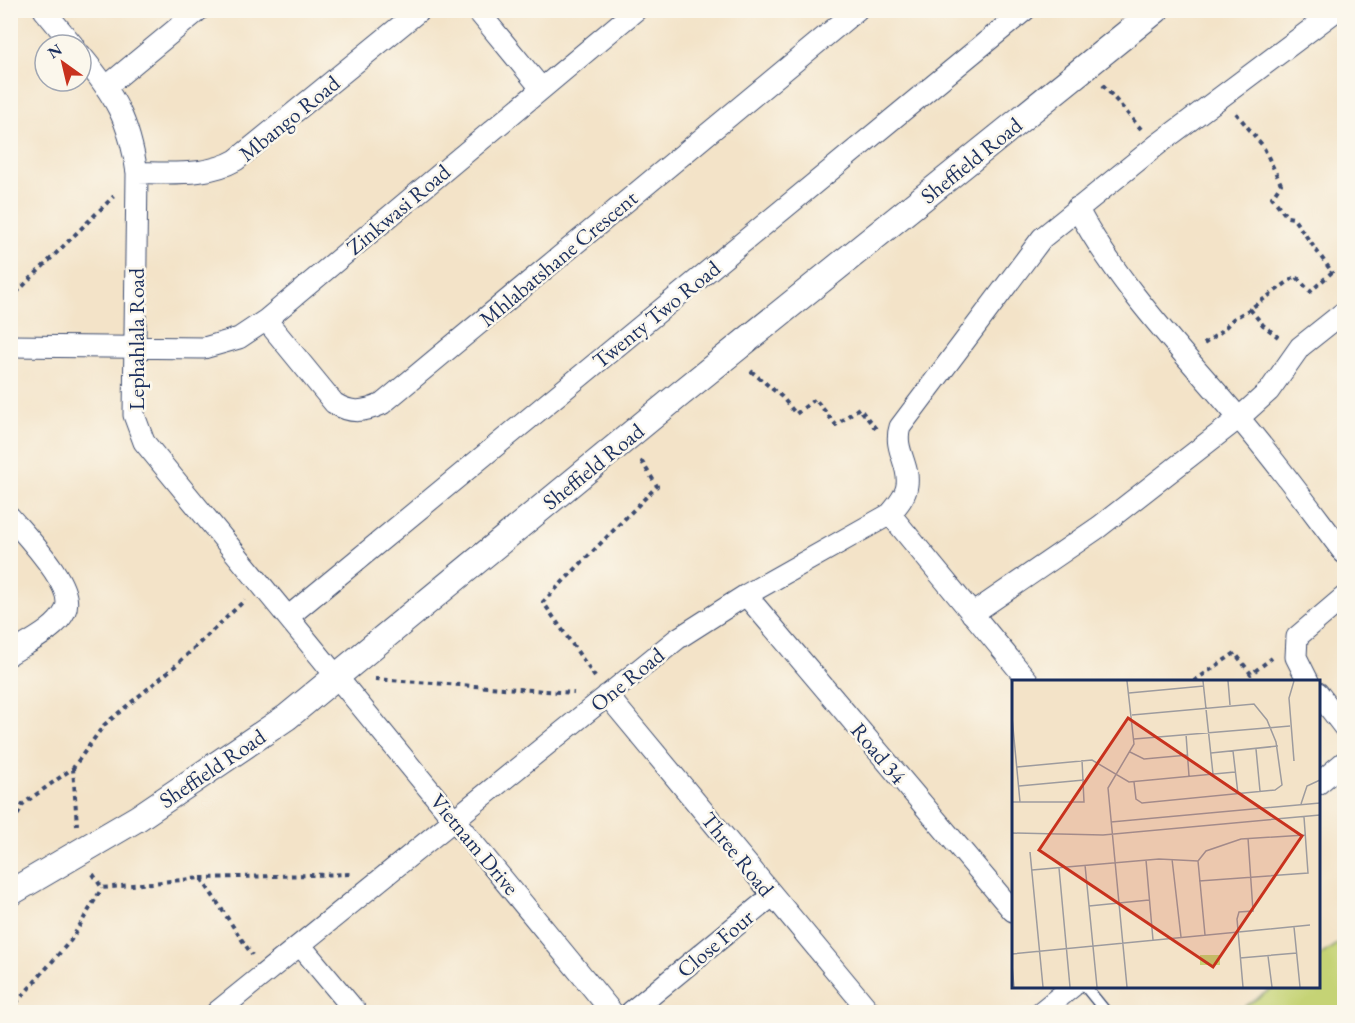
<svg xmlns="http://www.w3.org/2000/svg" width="1355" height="1023" font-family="'EB Garamond',serif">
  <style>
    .green { fill: #c5d375; stroke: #70816a; stroke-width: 1.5 }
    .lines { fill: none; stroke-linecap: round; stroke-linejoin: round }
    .service-casing { stroke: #3b4a6e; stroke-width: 13 }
    .minor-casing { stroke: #3b4a6e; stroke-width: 23 }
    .tertiary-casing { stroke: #3b4a6e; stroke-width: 28 }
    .path { stroke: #3b4a6e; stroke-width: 4; stroke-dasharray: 4.5 4.5; stroke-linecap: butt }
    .service { stroke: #fff; stroke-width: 10 }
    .minor { stroke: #fff; stroke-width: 21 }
    .tertiary { stroke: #fff; stroke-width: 26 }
    .labels { text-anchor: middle; stroke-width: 5; stroke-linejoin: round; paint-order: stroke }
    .street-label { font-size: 22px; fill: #1b2f5e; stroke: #fbf7ec }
    .inset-road { fill: none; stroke: #9d9b9e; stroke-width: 1.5 }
    .view { fill: #c8321e; fill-opacity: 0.15; stroke: #c8321e; stroke-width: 3 }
    .inset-edge { fill: none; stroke: #1b2f5e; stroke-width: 3 }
  </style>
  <rect width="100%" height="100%" fill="#fbf7ec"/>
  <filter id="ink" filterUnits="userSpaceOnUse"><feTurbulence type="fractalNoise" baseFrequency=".0167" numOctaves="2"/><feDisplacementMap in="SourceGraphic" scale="12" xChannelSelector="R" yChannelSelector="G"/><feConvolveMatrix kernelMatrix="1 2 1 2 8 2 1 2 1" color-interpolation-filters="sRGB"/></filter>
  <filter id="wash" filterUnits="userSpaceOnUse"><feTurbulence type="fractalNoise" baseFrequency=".008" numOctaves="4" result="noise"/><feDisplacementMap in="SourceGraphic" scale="24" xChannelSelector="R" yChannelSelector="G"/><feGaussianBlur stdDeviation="1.35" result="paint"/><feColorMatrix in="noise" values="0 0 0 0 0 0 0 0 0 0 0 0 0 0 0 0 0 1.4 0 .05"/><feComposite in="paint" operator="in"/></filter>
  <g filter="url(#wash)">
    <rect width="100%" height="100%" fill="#f3e3c8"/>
    <!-- green -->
    <path class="green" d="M1344 939V1012H1249L1245 1006 1276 986H1318V957Z"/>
  </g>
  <g filter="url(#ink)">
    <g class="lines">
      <!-- service casing -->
      <g class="service-casing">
        <path id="service" d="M1085 986 1106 1012"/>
      </g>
      <!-- minor casing -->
      <g class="minor-casing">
        <path id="minor" d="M44 10 73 45
          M477 10 541 88
          M81 55C115 96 129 119 137 173L134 415 144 442 612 1012
          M107 86 199 10
          M137 173C170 172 206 177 236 160L420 10
          M1077 208C1118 285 1182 351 1238 417 1275 460 1309 507 1344 553
          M266 320 334 403C351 414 364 412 382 404L857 10
          M10 346 204 348 239 338 266 320 636 10
          M890 514 1028 681
          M10 517C25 535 77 587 65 611 56 630 27 643 10 654
          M746 595 1013 911
          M972 614 1099 527 1239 418 1269 391 1300 347 1344 312
          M288 617 1025 10
          M1308 681 1296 657 1297 637 1344 597
          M1318 693 1344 727
          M607 695 870 1012
          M1318 784 1344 762
          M300 945 356 1012
          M217 1012 677 639 746 595 890 514C897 506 906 496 907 485 910 464 893 449 900 427L1042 238 1157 145 1337 10
          M631 1012 772 896
          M1041 1012 1073 986"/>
      </g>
      <!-- tertiary casing -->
      <g class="tertiary-casing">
        <path id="tertiary" d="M10 893 138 818 287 717 680 394 1156 10"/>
      </g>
      <!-- path -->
      <path class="path" d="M1103 85 1141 129
        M1236 113 1263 146 1281 184 1272 197 1287 217 1293 218 1332 272 1310 292 1296 276 1250 309 1263 325 1278 337
        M10 299 114 196
        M1204 344 1222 331 1233 319 1250 309
        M751 371 782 397 796 414 815 399 836 425 859 408 876 429
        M595 677 543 602 657 486 642 462 645 459
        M375 679 574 693
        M1194 681 1235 653 1251 674 1272 658
        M73 768 77 825
        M10 831 23 804 73 768 104 725 174 667 245 600
        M93 874 102 888 201 878 252 955
        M201 878 350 874
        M10 1010 71 940 102 888"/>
      <!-- service -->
      <use href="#service" class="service"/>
      <!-- minor -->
      <use href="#minor" class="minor"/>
      <!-- tertiary -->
      <use href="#tertiary" class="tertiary"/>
    </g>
  </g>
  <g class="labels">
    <!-- street labels -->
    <g class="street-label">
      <text transform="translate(289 118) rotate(-39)" y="8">Mbango Road</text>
      <text transform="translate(971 160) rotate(-39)" y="8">Sheffield Road</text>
      <text transform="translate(398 209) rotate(-40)" y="8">Zinkwasi Road</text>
      <text transform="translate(558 258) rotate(-40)" y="8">Mhlabatshane Crescent</text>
      <text transform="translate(656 314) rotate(-39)" y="8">Twenty Two Road</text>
      <text transform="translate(136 339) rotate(-90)" y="8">Lephahlala Road</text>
      <text transform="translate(593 466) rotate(-39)" y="8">Sheffield Road</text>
      <text transform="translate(627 679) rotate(-39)" y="8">One Road</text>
      <text transform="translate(879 753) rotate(50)" y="8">Road 34</text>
      <text transform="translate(212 768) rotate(-34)" y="8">Sheffield Road</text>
      <text transform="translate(475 844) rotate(50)" y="8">Vietnam Drive</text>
      <text transform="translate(738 854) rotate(51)" y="8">Three Road</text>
      <text transform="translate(715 943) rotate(-40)" y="8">Close Four</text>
    </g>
  </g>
  <!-- overview -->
  <g transform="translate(1012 680)">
    <rect width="308" height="308" fill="#f3e3c8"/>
    <path d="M188 275H208V285H188Z" fill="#c5d375"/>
    <path class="inset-road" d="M191 1 201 94M216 1 218 25M117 13 192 6M120 35 242 24 255 40 264 62 270 105 263 110 130 123 124 119 122 102M0 37 8 122M174 54 177 96M122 59 278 46M244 69 248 111M221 71 226 114M118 72 132 79 176 75M199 73 266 66M282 81 277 18 282 1M5 87 80 80 117 102 223 92M7 106 72 100M0 122H72L70 80M289 124 295 106 308 100M99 142 308 123M0 153 91 155 308 135M18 172 31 307M160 179 169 257M134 180 141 260M186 181 194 171 229 159 293 155M186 181 193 255M73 185 85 307M47 188 58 307M20 190 147 179 186 181M187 201 296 193 292 137M77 226 137 220M282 247 288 307M0 274 298 245M256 276 260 307M228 278 285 273M0 285 2 307M115 307 96 108 122 64 115 1M231 307 225 239 227 232 241 231 236 158"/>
    <path class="view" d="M116 38 290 156 201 287 27 170Z"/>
    <rect width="308" height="308" class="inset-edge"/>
  </g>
  <!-- margin -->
  <rect width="1355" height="1023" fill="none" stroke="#fbf7ec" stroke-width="36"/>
  <!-- north arrow -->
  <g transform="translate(63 63) rotate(326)"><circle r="28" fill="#fbf7ec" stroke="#a1a7b3" stroke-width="1.5"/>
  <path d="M0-4.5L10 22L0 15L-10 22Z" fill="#c8321e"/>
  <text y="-9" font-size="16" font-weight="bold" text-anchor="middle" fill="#1b2f5e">N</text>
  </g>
</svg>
